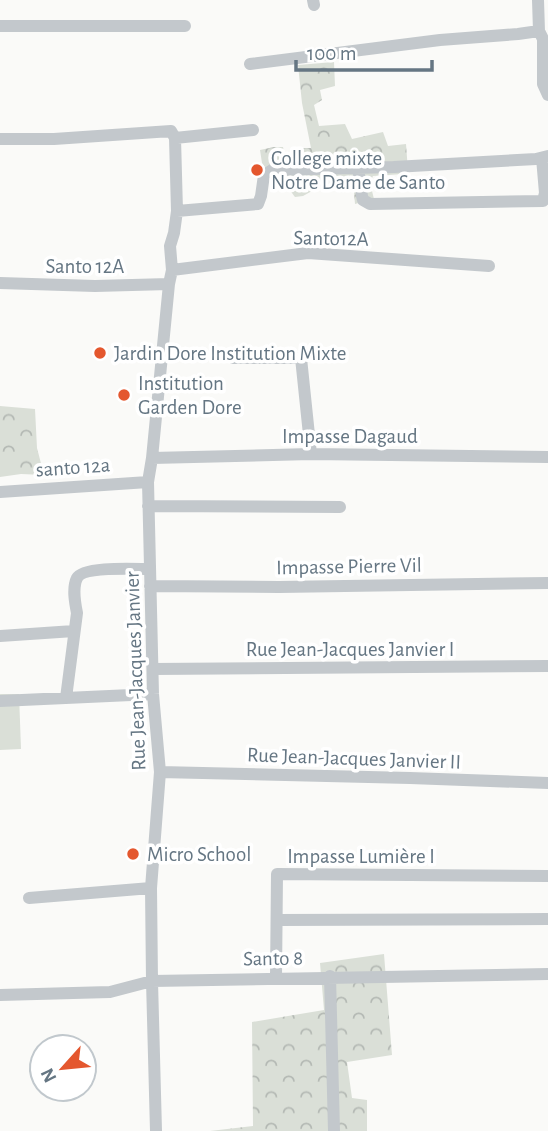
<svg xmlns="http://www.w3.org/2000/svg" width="548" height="1131" font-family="'Alegreya Sans',sans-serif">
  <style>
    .green { fill: #dadfd7 }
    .forest { fill: url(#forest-crowns) }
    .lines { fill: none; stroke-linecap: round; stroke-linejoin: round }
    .minor { stroke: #c3c8cc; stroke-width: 12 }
    .poi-dot { fill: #e4572e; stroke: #fff; stroke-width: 2.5 }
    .labels { text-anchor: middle; stroke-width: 7; stroke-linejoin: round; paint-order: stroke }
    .poi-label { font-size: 21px; fill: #657683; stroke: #fff; text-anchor: start }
    .street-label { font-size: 21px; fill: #657683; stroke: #fff }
  </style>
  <defs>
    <pattern id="forest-crowns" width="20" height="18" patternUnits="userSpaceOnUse" patternTransform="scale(1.75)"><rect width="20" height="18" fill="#dadfd7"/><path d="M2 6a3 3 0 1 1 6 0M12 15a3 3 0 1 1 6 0" fill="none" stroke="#b4b9b4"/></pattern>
  </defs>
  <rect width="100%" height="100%" fill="#fafaf8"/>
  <!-- green -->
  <path class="green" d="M0 694H19L21 749 0 750Z"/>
  <!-- forest -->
  <path class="forest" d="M334 62 335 86 320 90 322 100 314 105 319 126 345 124 352 139 383 132 388 146 406 144 408 171 403 174 373 176 370 183 374 199 355 204 354 192 349 182 312 191 303 196 295 197 289 189 290 182 286 176 272 177 262 163 260 150 274 147H283L286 163H302L303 148H311L302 103 298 65Z
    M0 406 35 409 37 448 44 475 21 474 0 477Z
    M384 954 392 1055 347 1062 352 1098 367 1100V1131H210L253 1126 252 1022 324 1010 320 963Z"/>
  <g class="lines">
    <!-- minor -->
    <path class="minor" d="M313 0 314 5
      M538 0 539 31 543 39V84L548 95
      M0 26H185
      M250 64 440 40 518 34 539 31
      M175 138 253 130
      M0 139H54L171 131 175 138 177 211 174 233 170 246 172 270 169 284 152 458 148 482 153 694 160 772 151 888 152 981 156 1131
      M358 168 362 196 363 200 370 204 543 201 545 193 542 158
      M177 211 258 204 261 196 264 175 272 170 394 167 536 159 548 156
      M172 270 308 253 489 266
      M0 283 95 286 169 284
      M233 358H301L311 454
      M152 458 311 454 548 457
      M0 492 148 482
      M148 506 340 507
      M150 586 279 587 548 583
      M0 636 74 631
      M153 669 548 666
      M66 698 77 613C75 603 72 588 77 578 83 566 136 569 149 569
      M0 701 153 694
      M160 772 410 778 548 783
      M29 898 151 888
      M277 920 548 919
      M330 976 334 1131
      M276 978 277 874 548 876
      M0 995 110 992 152 981 548 974"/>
  </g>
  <!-- markers -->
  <g class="poi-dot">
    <circle cx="257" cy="170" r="7"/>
    <circle cx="100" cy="353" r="7"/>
    <circle cx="124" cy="395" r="7"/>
    <circle cx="133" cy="854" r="7"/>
  </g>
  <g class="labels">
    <!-- poi labels -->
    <g class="poi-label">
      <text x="271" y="165">College mixte<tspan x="271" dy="24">Notre Dame de Santo</tspan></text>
      <text x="114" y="360">Jardin Dore Institution Mixte</text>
      <text x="138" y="390">Institution<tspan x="138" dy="24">Garden Dore</tspan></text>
      <text x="147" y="861">Micro School</text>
    </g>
    <!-- street labels -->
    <g class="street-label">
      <text transform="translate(331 238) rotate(1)" y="7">Santo12A</text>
      <text x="85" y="273">Santo 12A</text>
      <text x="350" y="443">Impasse Dagaud</text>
      <text transform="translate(73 467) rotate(-4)" y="7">santo 12a</text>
      <text transform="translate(349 566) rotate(-1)" y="7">Impasse Pierre Vil</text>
      <text x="350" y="656">Rue Jean-Jacques Janvier I</text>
      <text transform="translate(135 671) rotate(-92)" y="7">Rue Jean-Jacques Janvier</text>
      <text transform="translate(354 758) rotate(2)" y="7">Rue Jean-Jacques Janvier II</text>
      <text x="361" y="863">Impasse Lumière I</text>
      <text transform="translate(273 958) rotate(-1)" y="7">Santo 8</text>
    </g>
  </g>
  <!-- north arrow -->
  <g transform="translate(63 1068) rotate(243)"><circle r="33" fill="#ffffff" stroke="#c1c8cd" stroke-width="2"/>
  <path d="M0-5L12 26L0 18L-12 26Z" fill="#e4572e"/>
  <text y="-10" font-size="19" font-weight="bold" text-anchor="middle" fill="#657683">N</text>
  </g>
  <!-- scale -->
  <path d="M296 60v10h136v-10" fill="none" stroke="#657683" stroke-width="3.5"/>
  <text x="307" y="60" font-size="21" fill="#657683" stroke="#ffffff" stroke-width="5" paint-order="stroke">100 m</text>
</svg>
